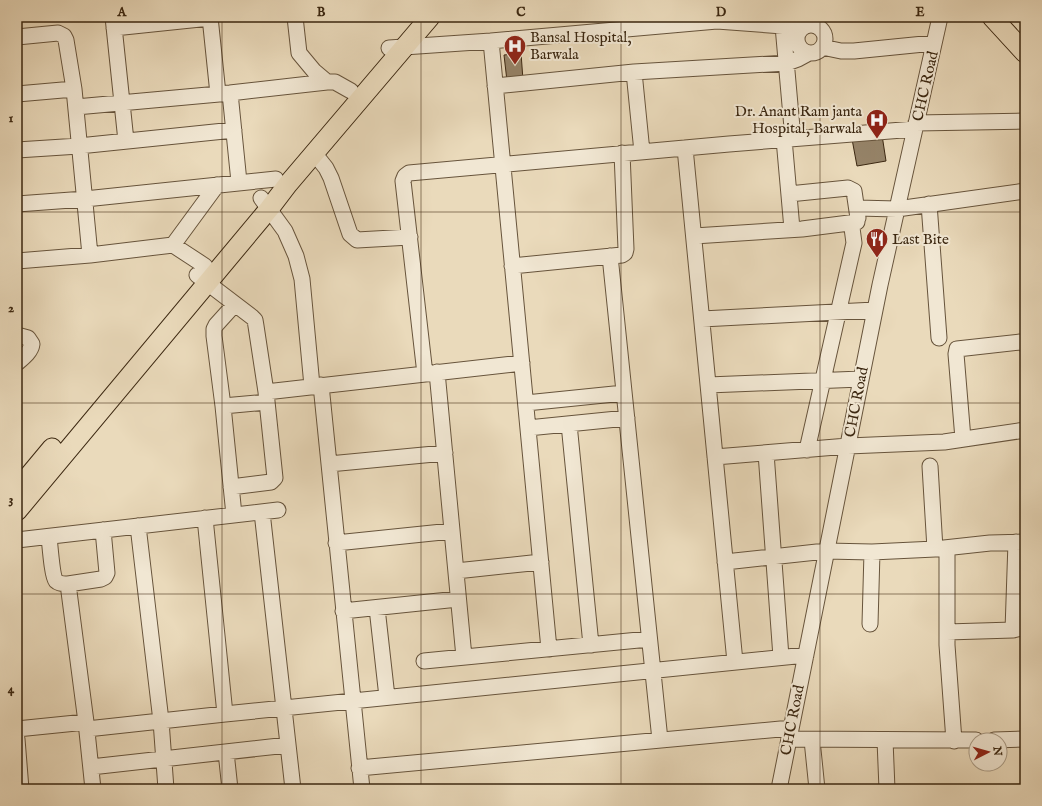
<svg xmlns="http://www.w3.org/2000/svg" width="1042" height="806" font-family="'IM FELL English',serif">
  <style>
    .water { fill: #ae9d81; stroke: #806e54 }
    .building { fill: #968469; stroke: #3b2711 }
    .lines { fill: none; stroke-linecap: round; stroke-linejoin: round }
    .minor-casing { stroke: #67543c; stroke-width: 17 }
    .major-casing { stroke: #3b2711; stroke-width: 21 }
    .minor { stroke: #f1e7d3; stroke-width: 15 }
    .major { stroke: #eadabb; stroke-width: 19 }
    .grid { fill: none; stroke: #3b2711; stroke-width: 1; stroke-opacity: 0.55 }
    .labels { text-anchor: middle; stroke-width: 4; stroke-linejoin: round; paint-order: stroke }
    .poi-label { font-size: 15px; fill: #3b2711; stroke: #f1e7d3; text-anchor: start }
    .street-label { font-size: 15px; fill: #3b2711; stroke: #f1e7d3 }
    .neatline { fill: none; stroke: #3b2711; stroke-width: 1.5 }
    .grid-label { font-size: 13px; text-anchor: middle; font-weight: bold; fill: #3b2711 }
  </style>
  <rect width="100%" height="100%" fill="#eadabb"/>
  <filter id="stains"><feTurbulence type="fractalNoise" baseFrequency=".005" numOctaves="4"/><feColorMatrix values="0 0 0 0 .2 0 0 0 0 .09 0 0 0 0 .02 0 0 0 .5 -.17"/></filter>
  <radialGradient id="worn" r=".72"><stop offset=".6" stop-color="#630" stop-opacity="0"/><stop offset="1" stop-color="#630" stop-opacity=".3"/></radialGradient>
  <!-- water -->
  <path class="water" d="M1025 784V789H933L936 787Z"/>
  <!-- building -->
  <path class="building" d="M521 53 523 80 507 81 504 55Z
    M882 135 886 161 857 166 852 139Z"/>
  <g class="lines">
    <!-- minor casing -->
    <g class="minor-casing">
      <path id="minor" d="M113 17 126 141
        M210 17 218 94
        M295 17 299 53 314 71 327 82
        M797 39a14 14 0 1 1 28 0a14 14 0 1 1-28 0Z
        M783 26 793 139
        M114 28 210 18
        M17 37 58 33 64 36 66 40 74 89 90 255
        M491 41 549 649
        M822 47 841 51H854L934 43
        M389 48 491 41 717 21 783 26 801 28
        M634 72 642 152
        M495 86 634 72 787 63 798 59 809 53
        M230 93 239 182
        M17 94 74 89
        M76 107 230 93 327 82H335L351 91
        M916 123 1025 121
        M784 139 792 229
        M685 148 735 662
        M17 150 79 146 234 130
        M314 153 326 168 331 178 350 234 357 240 410 237
        M789 194 848 188 854 191 858 218 852 228 854 243 807 450
        M261 198 285 231 296 256 302 279 312 386
        M17 204 85 199 276 179
        M929 204 939 338
        M857 208 897 209 1025 191
        M694 236 802 229 857 222
        M173 245 217 185
        M610 256 660 740
        M17 261 90 255 173 245 205 266
        M512 266 622 255 625 253 626 249 622 153
        M197 275 252 317 255 320 256 326 266 392 275 478 271 482 231 487
        M702 319 875 310
        M17 335 28 338 32 344C31 352 23 358 17 363
        M437 372 464 657
        M425 374 403 181 405 176 409 173 729 144 915 129
        M321 385 362 789
        M708 385 861 379
        M266 392 522 363
        M526 403 624 393
        M223 406 267 402
        M569 424 591 645
        M528 428 627 418
        M963 439 956 354 957 349 1020 342 1024 343 1025 345
        M766 453 781 657
        M715 457 848 446 944 442 1025 430
        M329 464 445 453
        M930 466 935 549
        M262 512 293 789
        M234 515 223 406 214 336V329L216 325 235 304
        M205 518 225 714
        M138 526 161 721 166 789
        M49 537C50 545 52 576 56 581 59 584 64 584 68 584L86 722 93 789
        M17 540 278 510
        M336 543 452 531
        M947 548V645L954 741
        M725 562 826 551 872 552 935 549 990 543 1025 542
        M456 571 541 562
        M68 584 101 579 105 577 107 573 103 530
        M377 608 387 697
        M343 611 458 599
        M870 624 872 552
        M1013 630 1016 542
        M947 632 1013 630 1025 627
        M424 661 649 639
        M17 729 86 722
        M87 729 225 714 806 655
        M17 739 21 789
        M789 739 976 740
        M812 740 817 789
        M885 740 887 789
        M994 740 1025 739
        M226 752 230 789
        M91 767 288 745
        M359 768 791 728
        M779 789 880 285 940 17"/>
    </g>
    <!-- major casing -->
    <g class="major-casing">
      <path id="major" d="M992 17 1025 53
        M17 490 52 448
        M17 511 269 209 288 184 430 17"/>
    </g>
    <!-- minor -->
    <use href="#minor" class="minor"/>
    <!-- major -->
    <use href="#major" class="major"/>
  </g>
  <!-- grid -->
  <path class="grid" d="M222 17V789M421 17V789M621 17V789M820 17V789M17 212H1025M17 403H1025M17 594H1025"/>
  <!-- icons -->
  <defs>
    <g id="hospital-pin" transform="scale(1.15)"><path d="M0 17L-7.5 6A9.5 9.5 0 1 1 7.5 6Z" fill="#8f2418" stroke="#f1e7d3"/><path d="M-5-5h3v3.5h4V-5h3V5h-3V1.5h-4V5h-3Z" fill="#fff"/></g>
    <g id="restaurant-pin" transform="scale(1.15)"><path d="M0 17L-7.5 6A9.5 9.5 0 1 1 7.5 6Z" fill="#8f2418" stroke="#f1e7d3"/><path d="M-5-6h1v4h1v-4h1v4h1v-4h1v5L-1.5 .5V6h-2V.5L-5-1ZM5-6V6H3V1.5H1.5Q1.5-4 5-6Z" fill="#fff"/></g>
  </defs>
  <g fill-rule="evenodd">
    <use href="#hospital-pin" x="515" y="46"/>
    <use href="#hospital-pin" x="877" y="120"/>
    <use href="#restaurant-pin" x="877" y="239"/>
  </g>
  <g class="labels">
    <!-- poi labels -->
    <g class="poi-label">
      <text x="530" y="42">Bansal Hospital,<tspan x="530" dy="17">Barwala</tspan></text>
      <text x="862" y="116" text-anchor="end">Dr. Anant Ram janta<tspan x="862" dy="17">Hospital, Barwala</tspan></text>
      <text x="892" y="244">Last Bite</text>
    </g>
    <!-- street labels -->
    <g class="street-label">
      <text transform="translate(925 86) rotate(-77)" y="5">CHC Road</text>
      <text transform="translate(856 402) rotate(-79)" y="5">CHC Road</text>
      <text transform="translate(792 720) rotate(-79)" y="5">CHC Road</text>
    </g>
  </g>
  <!-- margin -->
  <rect width="1042" height="806" fill="none" stroke="#eadabb" stroke-width="44"/>
  <!-- north arrow -->
  <g transform="translate(988 752) rotate(84)"><circle r="19" fill="#f1e7d3" stroke="#a89a85"/>
  <path d="M0-3L7 15L0 10L-7 15Z" fill="#8f2418"/>
  <text y="-6" font-size="11" font-weight="bold" text-anchor="middle" fill="#3b2711">N</text>
  </g>
  <rect x="22" y="22" width="998" height="762" class="neatline"/>
  <g class="grid-label">
    <text x="122" y="16">A</text>
    <text x="321" y="16">B</text>
    <text x="521" y="16">C</text>
    <text x="721" y="16">D</text>
    <text x="920" y="16">E</text>
    <text x="11" y="122">1</text>
    <text x="11" y="312">2</text>
    <text x="11" y="503">3</text>
    <text x="11" y="693">4</text>
  </g>
  <rect width="100%" height="100%" filter="url(#stains)"/>
  <rect width="100%" height="100%" fill="url(#worn)"/>
</svg>
